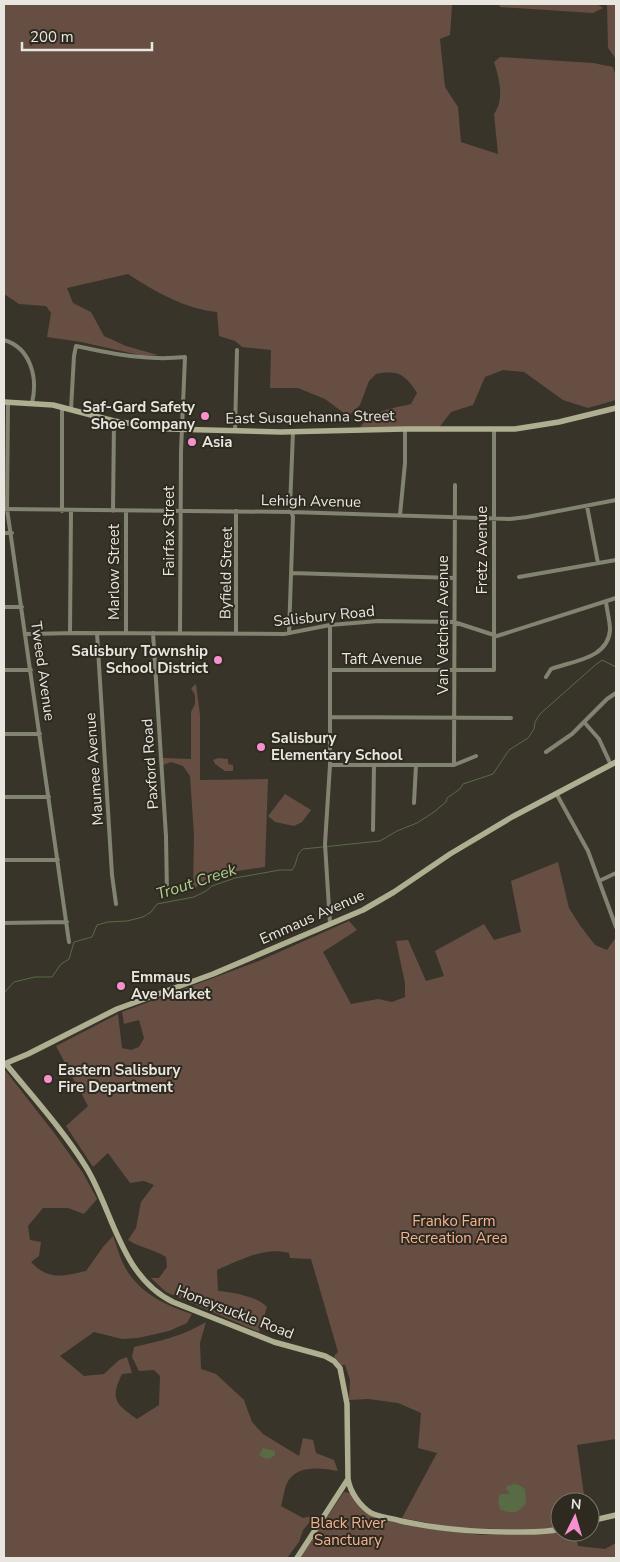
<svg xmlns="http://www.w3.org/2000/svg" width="620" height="1562" font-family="'Nunito Sans',sans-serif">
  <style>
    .green { fill: #664e42 }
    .water { fill: #596b45 }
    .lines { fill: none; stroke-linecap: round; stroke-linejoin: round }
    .stream { stroke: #596b45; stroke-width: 1 }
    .street { stroke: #828370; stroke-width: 4 }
    .secondary { stroke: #aeaf90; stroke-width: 5.5 }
    .poi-dot { fill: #f790ce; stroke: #2e2a20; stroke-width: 2 }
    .labels { text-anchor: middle; stroke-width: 4; stroke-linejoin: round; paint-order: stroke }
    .poi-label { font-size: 15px; font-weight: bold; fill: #e9e6e0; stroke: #2e2a20; text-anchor: start }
    .street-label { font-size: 15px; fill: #e9e6e0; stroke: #2e2a20 }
    .park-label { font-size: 15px; fill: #f6b291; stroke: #2e2a20 }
    .water-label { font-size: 16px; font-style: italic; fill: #b1cf8f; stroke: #2e2a20 }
  </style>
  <rect width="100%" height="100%" fill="#38342a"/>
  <!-- green -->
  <path class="green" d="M4 4H471L452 5 450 35 440 39 445 87 458 107 461 142 498 154 494 114C505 99 499 78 494 62L500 57 593 63 613 67 616 77V400L588 408 563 400 524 372 503 370 485 377 473 405 451 412 438 429H359C371 410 391 409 411 404L417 393C405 374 398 370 376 374L369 381 360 405 348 416 325 399 298 388H270L271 350 242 347 235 341 219 336 217 312C185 309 154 291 128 274L67 288 73 303 91 312 104 336 126 346 158 355 144 356 81 342 47 337 51 313 46 306 19 304 4 294Z
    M499 4H597L603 8 593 13 500 7Z
    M607 4H616V59L608 48Z
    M196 684 200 715V780L268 779 265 867C242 870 210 873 193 890L194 835 190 776 183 766 171 762 163 765V758L191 759V712L195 704V695L191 688Z
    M218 758 228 759V764L233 765V771H225L215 764 213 760Z
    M285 794 311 810 302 822 294 826 275 822 268 816Z
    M558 862 569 908 579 924 595 945 607 950 616 937V1439L577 1445 585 1502H560V1526L543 1530 455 1528 402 1518 437 1453 418 1448 421 1413 398 1403 368 1399 349 1400 350 1380 345 1365H341L334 1356 338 1352 311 1259 290 1258 289 1253C265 1246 238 1261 217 1270L218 1291C232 1292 259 1297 267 1307L259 1332 166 1292 151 1278H159L167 1267 166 1257C153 1249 141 1248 128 1240L136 1228 141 1202 154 1185 144 1181 130 1183 108 1153 93 1167 66 1126 88 1106 56 1046 118 1014 122 1048 131 1050 139 1047 144 1038 139 1020 124 1024 122 1012 259 961 349 921 357 930 323 952 351 1004 378 999 392 1002 405 997V983L396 941 408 940 426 981 444 976 435 951 484 924 494 940 521 932 511 881Z
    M4 1070H5L55 1134 83 1173 97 1199 84 1214 68 1208H43L28 1226 30 1240 41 1242 39 1256 31 1262C49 1281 62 1276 86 1271L103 1247 113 1236C117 1246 120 1259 126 1269 141 1294 165 1305 192 1314L187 1323 169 1331 138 1338 122 1339 94 1332 60 1356 84 1376 104 1374 119 1360 127 1357 132 1373 122 1374C110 1399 115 1404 137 1419L159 1405 160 1376 154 1370 139 1371 132 1357 134 1347C160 1341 183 1336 206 1322L200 1343 201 1369 216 1374 244 1400 252 1422 263 1434 299 1456 303 1438 313 1440 316 1453 334 1460 338 1471C322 1468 296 1464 287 1483 284 1490 283 1499 281 1506L303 1518 316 1515 303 1530 299 1542 287 1558H4Z
    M344 1492 350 1493 378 1517 429 1529 483 1535 575 1532 578 1546 605 1549 616 1543V1558H299Z"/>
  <!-- water -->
  <path class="water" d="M263 1448 275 1451V1455L271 1458 266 1459 259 1455Z
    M515 1484 519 1485 525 1489 526 1502C521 1513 510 1515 500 1509L498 1501 500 1494H509V1492L506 1489 507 1486Z"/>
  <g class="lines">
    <!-- stream -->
    <path class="stream" d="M4 993 14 982 35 977H52L61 964 69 959 74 942 92 937 97 925 108 922 127 921 143 917 151 912 157 904 194 897 206 891 212 886 235 878 280 870H292C298 863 295 855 303 849L380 841 397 831 417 823 434 812 446 802 447 798 460 789 463 784 493 774 509 750 528 738 534 729 535 722 540 714 593 667 602 660 616 667"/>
    <!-- street -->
    <path class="street" d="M4 340C31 348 38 378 32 403
      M8 402 7 509 69 942
      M71 409 74 356 76 346C113 354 147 361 185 357L181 451 180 633
      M235 431 237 350
      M587 506 598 563
      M4 509 291 512 510 519 527 517 616 500
      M62 511V407
      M113 511 114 421
      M236 511V634
      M400 515 405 463V429
      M4 533H12
      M291 573 454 578
      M519 577 616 560
      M4 607H22
      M70 633 71 511
      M97 633 112 875 116 904
      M126 633V511
      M153 633 166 836 167 894
      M289 633 293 517 290 507 293 432
      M26 634 77 633 284 634 330 625 378 621 454 622 497 636 616 598
      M4 670H31
      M330 670H494V430
      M546 677 551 669C572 661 608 659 610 630 610 621 607 611 606 602
      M330 717 511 718
      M584 722 599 739 611 765
      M4 734H40
      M546 752 572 734 607 699 616 693
      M330 765H454L476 756
      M454 765 455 485
      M556 793 588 851 616 927
      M4 797H49
      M414 803 416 765
      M373 830 374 765
      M4 860H58
      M599 881 616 873
      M4 923 67 922
      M330 924 325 844 330 765V625"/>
    <!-- secondary -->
    <path class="secondary" d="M4 402 53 405 114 421 169 429 281 432 405 429H515L559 422 616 408
      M4 1064 28 1054 117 1009 213 974 363 910 394 892 450 854 512 817 616 762
      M6 1064C33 1097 63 1130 86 1167 113 1211 121 1277 173 1302L274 1342 325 1356 334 1361 340 1368 347 1404 348 1479 297 1558
      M348 1479C350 1492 360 1506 371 1513 380 1517 391 1518 401 1521 437 1529 473 1532 511 1532 527 1532 544 1533 560 1529
      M590 1521 616 1515"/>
  </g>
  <!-- markers -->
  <g class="poi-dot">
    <circle cx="205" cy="416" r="5"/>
    <circle cx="192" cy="442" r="5"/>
    <circle cx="218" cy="660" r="5"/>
    <circle cx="261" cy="747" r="5"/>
    <circle cx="121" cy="986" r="5"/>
    <circle cx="48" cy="1079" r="5"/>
  </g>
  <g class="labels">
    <!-- poi labels -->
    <g class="poi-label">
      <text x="195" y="412" text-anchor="end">Saf-Gard Safety<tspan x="195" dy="17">Shoe Company</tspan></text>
      <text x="202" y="447">Asia</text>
      <text x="208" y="656" text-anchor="end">Salisbury Township<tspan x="208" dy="17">School District</tspan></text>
      <text x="271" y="743">Salisbury<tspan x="271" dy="17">Elementary School</tspan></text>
      <text x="131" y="982">Emmaus<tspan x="131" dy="17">Ave Market</tspan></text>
      <text x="58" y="1075">Eastern Salisbury<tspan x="58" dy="17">Fire Department</tspan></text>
    </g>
    <!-- street labels -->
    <g class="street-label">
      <text transform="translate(310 417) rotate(-1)" y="5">East Susquehanna Street</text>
      <text transform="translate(311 501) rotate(1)" y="5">Lehigh Avenue</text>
      <text transform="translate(169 531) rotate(-90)" y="5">Fairfax Street</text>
      <text transform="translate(482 550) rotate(-90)" y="5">Fretz Avenue</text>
      <text transform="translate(114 572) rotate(-90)" y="5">Marlow Street</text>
      <text transform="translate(226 573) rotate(-89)" y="5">Byfield Street</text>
      <text transform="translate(324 616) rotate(-6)" y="5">Salisbury Road</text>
      <text transform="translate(443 625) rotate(-90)" y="5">Van Vetchen Avenue</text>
      <text x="382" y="664">Taft Avenue</text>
      <text transform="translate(43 671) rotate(82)" y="5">Tweed Avenue</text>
      <text transform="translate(150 764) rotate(-94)" y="5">Paxford Road</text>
      <text transform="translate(94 769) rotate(-94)" y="5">Maumee Avenue</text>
      <text transform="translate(312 917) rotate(-24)" y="5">Emmaus Avenue</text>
      <text transform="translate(235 1312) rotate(21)" y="5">Honeysuckle Road</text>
    </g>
    <!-- park labels -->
    <g class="park-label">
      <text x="454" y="1226">Franko Farm<tspan x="454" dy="17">Recreation Area</tspan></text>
      <text x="348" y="1528">Black River<tspan x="348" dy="17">Sanctuary</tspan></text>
    </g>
    <!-- water labels -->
    <g class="water-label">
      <text transform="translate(196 881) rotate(-18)" y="6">Trout Creek</text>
    </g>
  </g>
  <!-- border -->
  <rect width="620" height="1562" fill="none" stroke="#e9e6e0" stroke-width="10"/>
  <!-- north arrow -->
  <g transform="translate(575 1517) rotate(5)"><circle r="24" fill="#2e2a20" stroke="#79756d"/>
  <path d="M0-4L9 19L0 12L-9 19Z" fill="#f790ce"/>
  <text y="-8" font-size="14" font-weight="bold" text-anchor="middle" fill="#e9e6e0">N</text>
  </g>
  <!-- scale -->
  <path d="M22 42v8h130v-8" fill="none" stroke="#e9e6e0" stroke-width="2.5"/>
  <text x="30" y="42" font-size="15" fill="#e9e6e0" stroke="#2e2a20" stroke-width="4" paint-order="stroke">200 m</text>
</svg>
